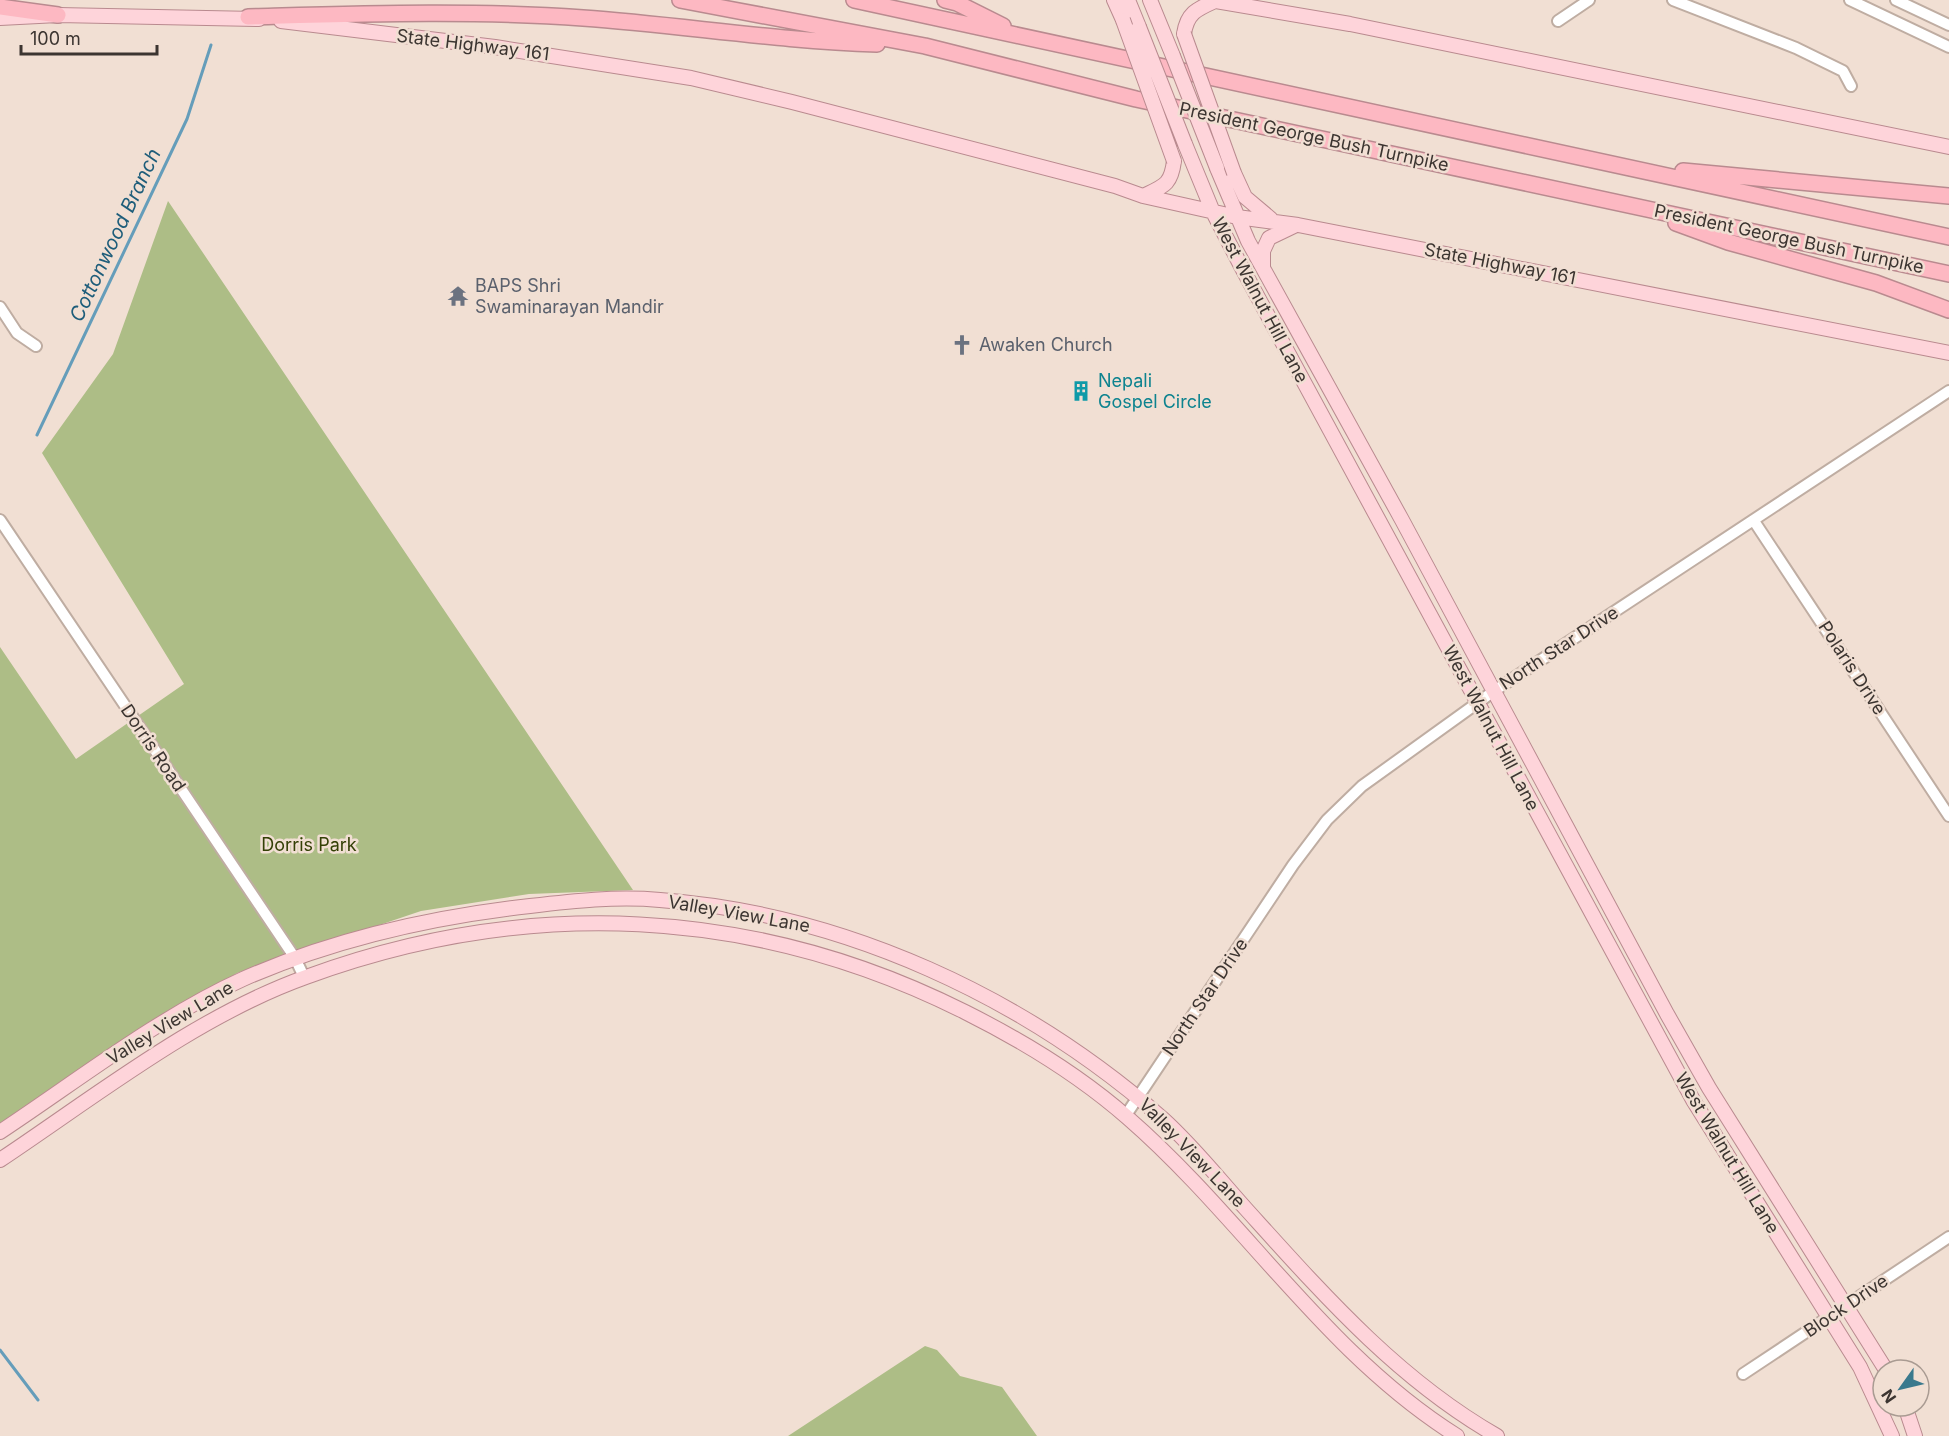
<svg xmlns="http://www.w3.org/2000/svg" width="1949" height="1436" font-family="Inter,sans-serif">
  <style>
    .green { fill: #adbd86 }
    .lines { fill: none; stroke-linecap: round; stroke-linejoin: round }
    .stream { stroke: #659dba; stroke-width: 3 }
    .minor-casing { stroke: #bfada2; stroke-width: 14 }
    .major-casing { stroke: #b98a8f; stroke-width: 16 }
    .highway-casing { stroke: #b98a8f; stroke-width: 18 }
    .minor { stroke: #fff; stroke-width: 10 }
    .major { stroke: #fed4da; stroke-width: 14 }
    .highway { stroke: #fdb8c2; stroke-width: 15 }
    .major-bridge-casing { stroke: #b98a8f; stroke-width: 16; stroke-linecap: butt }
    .major-bridge { stroke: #fed4da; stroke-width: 14 }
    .labels { text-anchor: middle; stroke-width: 5; stroke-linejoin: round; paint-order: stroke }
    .street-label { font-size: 18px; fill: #3c3531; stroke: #f1dfd3 }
    .worship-label { font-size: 18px; fill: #5b616d; stroke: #f1dfd3; text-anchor: start }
    .culture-label { font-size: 18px; fill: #0d838f; stroke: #f1dfd3; text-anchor: start }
    .park-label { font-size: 18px; fill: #344006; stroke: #f1dfd3 }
    .water-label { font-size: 20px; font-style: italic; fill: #1e5d7a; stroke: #f1dfd3 }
  </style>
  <rect width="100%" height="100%" fill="#f1dfd3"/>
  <!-- green -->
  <path class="green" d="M168 201 633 890 529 894 421 911 237 973 169 1014 0 1126V647L76 759 184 684 42 453 113 354Z
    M925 1346 937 1350 960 1376 1002 1387 1037 1436H788Z"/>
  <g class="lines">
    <!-- stream -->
    <path class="stream" d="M37 435 187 119 211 45
      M0 1350 38 1400"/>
    <!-- minor casing -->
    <g class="minor-casing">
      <path id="minor" d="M1673 0 1796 48 1843 71 1851 86
        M1850 0 1949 47
        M1896 0 1949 25
        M1558 21 1589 0
        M0 307 17 333 36 346
        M0 520 295 958 304 977
        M1754 521 1949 816
        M1126 1115 1293 865 1327 820 1362 786 1494 691 1949 391
        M1743 1374 1949 1237"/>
    </g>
    <!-- major casing -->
    <g class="major-casing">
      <path id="major" d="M1114 0 1123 20
        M1128 0 1139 27
        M1150 0 1173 56
        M1210 0 1350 24 1949 147
        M0 18 58 15 259 19
        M281 21 495 47 691 78 792 102 1115 186 1143 196 1237 217 1298 225 1949 353
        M1184 34C1187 13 1197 9 1215 1
        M1185 144 1213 212 1241 266 1693 1100 1860 1367 1892 1436
        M1217 168 1248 241 1402 520 1667 1014 1709 1088 1886 1370
        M1234 173 1245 197 1271 219
        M1143 196C1164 186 1171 185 1174 161
        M1263 267V251L1269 238 1294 226
        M0 1132C77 1081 159 1017 243 979 334 939 432 917 530 906 573 901 616 896 660 900 845 914 1024 997 1163 1119 1193 1146 1219 1179 1246 1209 1322 1293 1397 1379 1497 1436
        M0 1160C96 1096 197 1016 306 977 527 896 754 906 965 1012 1023 1041 1079 1075 1128 1118 1243 1218 1326 1354 1457 1436
        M1905 1406 1915 1436"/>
    </g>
    <!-- highway casing -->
    <g class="highway-casing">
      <path id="highway" d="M680 0 925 46 1136 99 1949 274
        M854 0 1949 237
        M945 0 957 3 1003 26
        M0 7 58 15
        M248 17C360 14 472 10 583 18 681 25 779 41 877 44
        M1683 171 1949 196
        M1676 223 1728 242 1876 283 1949 310"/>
    </g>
    <!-- minor -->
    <use href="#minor" class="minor"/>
    <!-- major -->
    <use href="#major" class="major"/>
    <!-- highway -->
    <use href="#highway" class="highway"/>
    <!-- major-bridge casing -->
    <g class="major-bridge-casing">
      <path id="major-bridge" d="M1123 20 1174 161
        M1139 27 1185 144
        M1184 34 1234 173
        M1173 56 1217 168"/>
    </g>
    <!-- major-bridge -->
    <use href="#major-bridge" class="major-bridge"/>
  </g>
  <!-- icons -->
  <defs>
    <g id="temple-bare" transform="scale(1.62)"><path d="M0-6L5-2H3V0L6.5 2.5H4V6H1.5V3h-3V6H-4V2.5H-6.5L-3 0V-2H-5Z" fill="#6b7280" stroke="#f1dfd3" stroke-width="2.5" paint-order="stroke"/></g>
    <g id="church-bare" transform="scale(1.62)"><path d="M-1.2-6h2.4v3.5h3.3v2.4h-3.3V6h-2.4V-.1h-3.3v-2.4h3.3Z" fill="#6b7280" stroke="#f1dfd3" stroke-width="2.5" paint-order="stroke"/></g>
    <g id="building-bare" transform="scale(1.62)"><path d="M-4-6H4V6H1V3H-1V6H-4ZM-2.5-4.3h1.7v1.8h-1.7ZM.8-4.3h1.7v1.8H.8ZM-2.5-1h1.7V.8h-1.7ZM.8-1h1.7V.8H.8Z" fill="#0f9aa8" stroke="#f1dfd3" stroke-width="2.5" paint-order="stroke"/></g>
  </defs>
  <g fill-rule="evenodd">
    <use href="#temple-bare" x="458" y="296"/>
    <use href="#church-bare" x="962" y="345"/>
    <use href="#building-bare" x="1081" y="391"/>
  </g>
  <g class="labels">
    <!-- street labels -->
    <g class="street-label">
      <text transform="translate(473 45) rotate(7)" y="6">State Highway 161</text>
      <text transform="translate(1314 137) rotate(12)" y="6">President George Bush Turnpike</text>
      <text transform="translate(1789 239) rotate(12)" y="6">President George Bush Turnpike</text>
      <text transform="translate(1500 264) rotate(11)" y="6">State Highway 161</text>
      <text transform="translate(1260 300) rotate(62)" y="6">West Walnut Hill Lane</text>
      <text transform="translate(1559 648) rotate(-33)" y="6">North Star Drive</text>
      <text transform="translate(1852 668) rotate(57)" y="6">Polaris Drive</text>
      <text transform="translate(1491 728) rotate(62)" y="6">West Walnut Hill Lane</text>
      <text transform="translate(153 748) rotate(56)" y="6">Dorris Road</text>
      <text transform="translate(739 914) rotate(10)" y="6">Valley View Lane</text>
      <text transform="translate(1205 997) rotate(-56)" y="6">North Star Drive</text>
      <text transform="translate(170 1023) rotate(-31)" y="6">Valley View Lane</text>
      <text transform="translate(1192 1153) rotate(46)" y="6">Valley View Lane</text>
      <text transform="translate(1727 1153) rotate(59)" y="6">West Walnut Hill Lane</text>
      <text transform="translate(1846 1306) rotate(-34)" y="6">Block Drive</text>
    </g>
    <!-- worship labels -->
    <g class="worship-label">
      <text x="475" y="292">BAPS Shri<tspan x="475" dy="21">Swaminarayan Mandir</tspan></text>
      <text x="979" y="351">Awaken Church</text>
    </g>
    <!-- culture labels -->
    <g class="culture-label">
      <text x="1098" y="387">Nepali<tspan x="1098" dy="21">Gospel Circle</tspan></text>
    </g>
    <!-- park labels -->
    <g class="park-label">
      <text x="309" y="851">Dorris Park</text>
    </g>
    <!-- water labels -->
    <g class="water-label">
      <text transform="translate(115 235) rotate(-65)" y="7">Cottonwood Branch</text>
    </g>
  </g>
  <!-- north arrow -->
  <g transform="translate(1901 1388) rotate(236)"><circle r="28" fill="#f1dfd3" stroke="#a99b92" stroke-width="1.5"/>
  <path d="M0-4.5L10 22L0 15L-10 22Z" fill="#3a798d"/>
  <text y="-9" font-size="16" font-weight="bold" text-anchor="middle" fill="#3c3531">N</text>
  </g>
  <!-- scale -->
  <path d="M21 45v9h136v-9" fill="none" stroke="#3c3531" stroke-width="3"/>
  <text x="30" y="45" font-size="18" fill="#3c3531" stroke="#f1dfd3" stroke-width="4.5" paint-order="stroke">100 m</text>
</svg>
